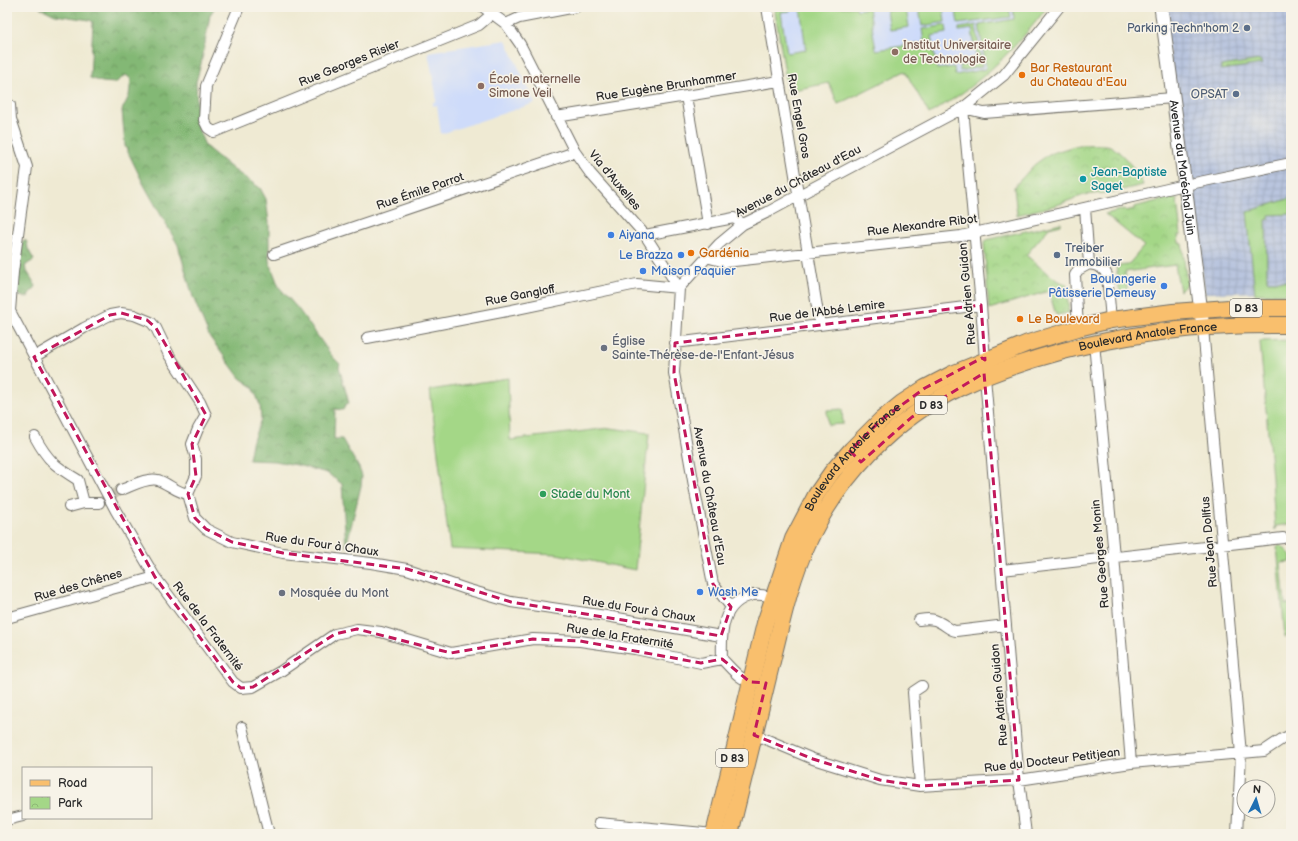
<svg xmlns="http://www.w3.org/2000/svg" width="1298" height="841" font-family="'Balsamiq Sans',sans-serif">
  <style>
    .built { fill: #cedbfa }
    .industrial { fill: url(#industrial-grid) }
    .grass { fill: #a4d787; stroke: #688159 }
    .forest { fill: url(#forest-crowns); stroke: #577250 }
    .park { fill: url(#park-crowns); stroke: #688159 }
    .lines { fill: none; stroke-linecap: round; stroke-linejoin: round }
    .minor-tunnel { stroke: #c8c4b1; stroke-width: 10; stroke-dasharray: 10 5; stroke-linecap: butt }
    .minor-casing { stroke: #706e66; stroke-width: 12 }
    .tertiary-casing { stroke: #706e66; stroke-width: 15 }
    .primary-casing { stroke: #706e66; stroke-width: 18 }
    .minor { stroke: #fff; stroke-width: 10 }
    .tertiary { stroke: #fff; stroke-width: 13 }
    .primary { stroke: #f9bf6d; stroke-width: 16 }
    .marked { fill: none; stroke: #c2185b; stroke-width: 3; stroke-dasharray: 8 5; stroke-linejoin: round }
    .service-dot { fill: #5c6f8a; stroke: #f7f3e8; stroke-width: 1.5 }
    .education-dot { fill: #8d6e63; stroke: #f7f3e8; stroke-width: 1.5 }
    .food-dot { fill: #e8710a; stroke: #f7f3e8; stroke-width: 1.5 }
    .culture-dot { fill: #0f9aa8; stroke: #f7f3e8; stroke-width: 1.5 }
    .shop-dot { fill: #3f7fe0; stroke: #f7f3e8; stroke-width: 1.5 }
    .worship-dot { fill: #6b7280; stroke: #f7f3e8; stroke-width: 1.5 }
    .leisure-dot { fill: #2e9e5b; stroke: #f7f3e8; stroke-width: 1.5 }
    .labels { text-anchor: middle; stroke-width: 3; stroke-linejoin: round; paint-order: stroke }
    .shield { fill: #f7f3e8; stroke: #686764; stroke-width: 1 }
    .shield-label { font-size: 11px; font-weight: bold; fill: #2b2b2b }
    .service-label { font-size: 12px; fill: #4e5e75; stroke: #f7f3e8; text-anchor: end }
    .education-label { font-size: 12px; fill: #785e54; stroke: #f7f3e8; text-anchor: start }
    .street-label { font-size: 12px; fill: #2b2b2b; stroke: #f7f3e8 }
    .food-label { font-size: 12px; fill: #c56008; stroke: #f7f3e8; text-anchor: start }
    .culture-label { font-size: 12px; fill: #0d838f; stroke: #f7f3e8; text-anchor: start }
    .shop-label { font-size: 12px; fill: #366cbe; stroke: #f7f3e8; text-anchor: start }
    .worship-label { font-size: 12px; fill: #5b616d; stroke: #f7f3e8; text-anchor: start }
    .leisure-label { font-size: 12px; fill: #27864d; stroke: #f7f3e8; text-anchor: start }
  </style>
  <defs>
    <pattern id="industrial-grid" width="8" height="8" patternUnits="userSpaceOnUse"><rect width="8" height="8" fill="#b9c5de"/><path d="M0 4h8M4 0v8" fill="none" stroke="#9fa9bf"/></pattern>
    <pattern id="forest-crowns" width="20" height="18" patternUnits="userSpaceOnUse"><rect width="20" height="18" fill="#83b874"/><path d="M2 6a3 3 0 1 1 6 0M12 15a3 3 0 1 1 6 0" fill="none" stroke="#6b965f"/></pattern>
    <pattern id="park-crowns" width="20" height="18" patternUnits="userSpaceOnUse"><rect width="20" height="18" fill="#a4d787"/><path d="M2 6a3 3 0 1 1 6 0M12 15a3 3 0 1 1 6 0" fill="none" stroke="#8db975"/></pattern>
  </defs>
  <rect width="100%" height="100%" fill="#f7f3e8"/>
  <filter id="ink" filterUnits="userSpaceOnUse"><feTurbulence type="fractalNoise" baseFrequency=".025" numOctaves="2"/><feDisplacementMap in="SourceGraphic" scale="8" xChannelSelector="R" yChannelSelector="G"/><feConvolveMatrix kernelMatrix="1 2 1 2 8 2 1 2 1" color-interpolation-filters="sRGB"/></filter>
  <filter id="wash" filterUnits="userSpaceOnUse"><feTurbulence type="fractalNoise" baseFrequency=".012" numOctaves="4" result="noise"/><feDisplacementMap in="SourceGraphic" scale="16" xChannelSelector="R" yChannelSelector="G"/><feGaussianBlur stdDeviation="0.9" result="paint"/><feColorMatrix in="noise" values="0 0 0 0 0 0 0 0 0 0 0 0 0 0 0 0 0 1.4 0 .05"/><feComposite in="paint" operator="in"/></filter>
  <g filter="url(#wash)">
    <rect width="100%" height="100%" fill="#efead3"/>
    <!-- built -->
    <path class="built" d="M776 7H1047L1019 40 996 64 970 87 929 114 905 71 838 104 829 83 788 91 775 12Z
      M506 40 535 103 441 134 437 105 433 106V102L436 101V94L428 52Z"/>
    <!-- industrial -->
    <path class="industrial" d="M1162 7H1291V292L1205 293Z"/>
    <!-- grass -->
    <path class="grass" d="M776 7H789L790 11 781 12 787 53 806 50 800 7H856L857 10 869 8 876 50 924 43 922 29 946 25 947 33 931 36 937 69 954 67 955 75 986 69 979 25 1014 19 1013 7H1047C1028 34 996 67 970 87 958 97 943 105 929 114L905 71 838 104 829 83 788 91 775 12Z
      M931 7H943L945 22 922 26 919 9Z
      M977 7H1009L1011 17 958 24 956 11Z
      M906 8 909 27 890 30 887 11Z
      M976 25 982 67 960 71 959 66 977 63 972 29 959 31V28Z
      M1260 60 1262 64 1221 70V66Z
      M1291 198V214L1269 215V219L1266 220 1267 281H1291V294H1255L1247 212Z
      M1291 340V524L1276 526 1275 530 1272 478 1260 342V341Z
      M508 378 510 440 610 428 649 433 635 570 557 554 450 549 430 390Z
      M1281 545 1291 555V562L1281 563 1285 604 1291 603V636L1285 637 1277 546Z"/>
    <!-- forest -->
    <path class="forest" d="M39 7H215L210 15 202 60 196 82 198 128 205 146 234 170 260 188 266 199 269 223V261L279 287 299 310 332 356 340 364 339 367 349 403 346 404 343 410 335 409 334 439H342L359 468 362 476 361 486 346 547 342 484 327 473 297 465 275 461 249 460 252 443 261 419 260 405 253 387 240 378 209 336 193 297 178 245 144 185 125 146 122 110 129 96 131 79 126 75 115 83 102 82 90 78 93 22 90 20 55 15Z
      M25 240 27 242 28 249 34 260 26 265 25 268 36 286C34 291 29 291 28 297H23L17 294 15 288 19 267 22 242Z"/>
    <!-- park -->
    <path class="park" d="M1078 145C1085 145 1105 144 1110 146 1121 151 1140 174 1143 185L1113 192 1084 195 1057 205 1017 215 1014 187 1034 165 1049 154Z
      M1173 197 1177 200 1181 235H1178L1179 243H1182L1187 284 1180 291 1175 265 1125 272 1128 296H1124L1120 293 1116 266 1128 265 1144 246 1105 214 1125 209 1126 211 1134 209V207Z
      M1061 223V225L1049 228 1026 255C1036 263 1054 281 1066 284L1069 313 1056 315 1049 291 989 309 984 243 986 240Z
      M842 409 843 424 828 425 827 410Z"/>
  </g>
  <g filter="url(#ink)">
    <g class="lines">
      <!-- minor-tunnel -->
      <path class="minor-tunnel" d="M99 503 121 490"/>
      <!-- minor casing -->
      <g class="minor-casing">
        <path id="minor" d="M239 7 206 86 204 120 208 128 214 132 479 25 492 14
          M483 7 506 24 520 44 575 152 590 173 645 235 679 288
          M767 7 820 325
          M506 24 519 18 576 7
          M686 96 708 224
          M10 105 11 119 27 167 13 272 10 311 116 511 155 577 233 682 241 688 253 687 281 671 335 634 357 629 381 632 451 653 533 639 580 641 635 649 701 663 722 659
          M963 108 981 305 985 360
          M963 108 984 113 1173 98
          M556 117 779 81
          M1085 208 1089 264
          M645 235 734 218 743 224
          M274 254 575 152
          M706 257 725 262 961 236 1185 185 1291 163
          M1078 328 1075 275 1078 270 1089 264C1097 265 1103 267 1107 275L1111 320
          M1203 328 1241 754 1237 834
          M367 338 512 310 637 284 679 288
          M675 343 981 305
          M1094 343 1114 556 1131 763
          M34 357 84 328 110 315 121 313 134 315 151 322 156 328 169 355 200 402 206 415 198 429 192 444 196 459V476L188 494 195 518 206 529 232 542 283 553 371 563 407 569 466 589 511 602 606 616 721 636
          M985 377 1019 780 1026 834
          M35 437C48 461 55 466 78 480L84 503
          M121 490C132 486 147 477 158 480 169 484 176 492 188 494
          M69 507 84 503H99
          M1002 570 1283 538
          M731 607 713 584 694 486 674 373 679 288 719 244 743 224 768 212 805 192 963 108 1004 75 1059 7
          M7 618 155 577
          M919 620C926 619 933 618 939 622 946 625 949 630 956 631L1006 625
          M755 683C741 682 731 668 722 659 721 633 721 602 753 595 762 594 769 595 776 602
          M242 727 269 834
          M754 735 763 738 813 759 880 780 920 786 1019 780 1131 763 1264 751 1282 739 1291 735
          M920 786 913 692 922 686
          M7 820 23 816
          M599 823 714 834"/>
      </g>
      <!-- tertiary casing -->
      <g class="tertiary-casing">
        <g id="tertiary">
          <path id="s1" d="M1161 7 1185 185 1203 328"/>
        </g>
      </g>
      <!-- primary casing -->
      <g class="primary-casing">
        <g id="primary">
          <path id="s2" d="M714 834 765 623 793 539 816 495 832 472 852 449 881 420 902 403 925 388 952 374 1028 343 1078 328 1111 320 1173 312 1229 308H1291"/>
          <path id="s3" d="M730 834C745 774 759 713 774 653 783 617 791 579 807 545 837 478 894 418 961 387 994 372 1029 360 1063 351 1118 337 1174 328 1230 326 1250 325 1271 325 1291 325"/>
        </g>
      </g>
      <!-- minor -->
      <use href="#minor" class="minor"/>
      <!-- tertiary -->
      <use href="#tertiary" class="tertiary"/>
      <!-- primary -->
      <use href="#primary" class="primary"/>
    </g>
  </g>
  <!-- marked area -->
  <path class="marked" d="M981 305 985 360 982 358 925 388 881 420 850 451 861 462 912 417 984 373 1019 780 920 786 880 780 813 759 754 735 766 683 750 682 722 659 701 663 580 641 533 639 451 653 357 629 335 634 253 687 241 688 233 682 155 577 34 357 110 315 121 313 147 320 156 328 206 415 192 444 196 476 188 494 195 518 206 529 232 542 283 553 407 569 511 602 721 636 731 607 713 584 674 373 675 343Z"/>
  <!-- markers -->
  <g class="service-dot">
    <circle cx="1247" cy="28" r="4"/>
    <circle cx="1236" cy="94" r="4"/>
    <circle cx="1057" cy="255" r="4"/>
  </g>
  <g class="education-dot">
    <circle cx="895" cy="52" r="4"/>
    <circle cx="481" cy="86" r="4"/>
  </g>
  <g class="food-dot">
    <circle cx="1022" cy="75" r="4"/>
    <circle cx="691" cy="253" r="4"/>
    <circle cx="1020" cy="319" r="4"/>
  </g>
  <circle class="culture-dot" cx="1083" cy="179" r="4"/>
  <g class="shop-dot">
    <circle cx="611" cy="235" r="4"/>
    <circle cx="681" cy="255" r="4"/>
    <circle cx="643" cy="271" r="4"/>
    <circle cx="1164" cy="286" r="4"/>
    <circle cx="700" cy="592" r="4"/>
  </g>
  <g class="worship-dot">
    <circle cx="604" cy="348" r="4"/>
    <circle cx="282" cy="593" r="4"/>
  </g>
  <circle class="leisure-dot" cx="543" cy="494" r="4"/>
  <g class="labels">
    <!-- shield labels -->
    <g class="shield">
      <rect x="1230" y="299" width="32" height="18" rx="3"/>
      <rect x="915" y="396" width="32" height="18" rx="3"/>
      <rect x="716" y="749" width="32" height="18" rx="3"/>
    </g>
    <g class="shield-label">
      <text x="1246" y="312">D 83</text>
      <text x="931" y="409">D 83</text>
      <text x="732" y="762">D 83</text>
    </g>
    <!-- service labels -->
    <g class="service-label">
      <text x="1239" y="32">Parking Techn'hom 2</text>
      <text x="1228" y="98">OPSAT</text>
      <text x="1065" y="252" text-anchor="start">Treiber<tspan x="1065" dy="14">Immobilier</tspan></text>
    </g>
    <!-- education labels -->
    <g class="education-label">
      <text x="903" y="49">Institut Universitaire<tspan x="903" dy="14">de Technologie</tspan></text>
      <text x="489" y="83">École maternelle<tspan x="489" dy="14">Simone Veil</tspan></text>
    </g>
    <!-- street labels -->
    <g class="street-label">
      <text transform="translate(349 63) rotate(-22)" y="4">Rue Georges Risler</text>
      <text transform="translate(666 86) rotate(-9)" y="4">Rue Eugène Brunhammer</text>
      <text transform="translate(799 116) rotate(80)" y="4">Rue Engel Gros</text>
      <text dy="4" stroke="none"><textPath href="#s1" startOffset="162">Avenue du Maréchal Juin</textPath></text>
      <text transform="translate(615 180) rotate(50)" y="4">Via d'Auxelles</text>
      <text transform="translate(798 181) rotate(-28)" y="4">Avenue du Château d'Eau</text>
      <text transform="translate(420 191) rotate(-19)" y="4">Rue Émile Parrot</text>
      <text transform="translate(922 225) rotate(-7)" y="4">Rue Alexandre Ribot</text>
      <text transform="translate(967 294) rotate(-95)" y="4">Rue Adrien Guidon</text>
      <text transform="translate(520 295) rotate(-11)" y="4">Rue Gangloff</text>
      <text transform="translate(827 311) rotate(-7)" y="4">Rue de l'Abbé Lemire</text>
      <text dy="4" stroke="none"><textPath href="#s3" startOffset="719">Boulevard Anatole France</textPath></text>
      <text dy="4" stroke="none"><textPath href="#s2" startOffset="408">Boulevard Anatole France</textPath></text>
      <text transform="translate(710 496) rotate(80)" y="4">Avenue du Château d'Eau</text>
      <text transform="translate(1209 542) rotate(-95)" y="4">Rue Jean Dollfus</text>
      <text transform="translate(322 544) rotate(8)" y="4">Rue du Four à Chaux</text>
      <text transform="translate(1100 554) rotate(-95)" y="4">Rue Georges Monin</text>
      <text transform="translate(78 585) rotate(-16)" y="4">Rue des Chênes</text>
      <text transform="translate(639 609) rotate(9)" y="4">Rue du Four à Chaux</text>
      <text transform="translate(208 626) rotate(53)" y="4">Rue de la Fraternité</text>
      <text transform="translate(620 636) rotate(9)" y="4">Rue de la Fraternité</text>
      <text transform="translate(999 695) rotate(-95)" y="4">Rue Adrien Guidon</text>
      <text transform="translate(1052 760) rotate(-7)" y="4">Rue du Docteur Petitjean</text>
    </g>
    <!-- food labels -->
    <g class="food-label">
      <text x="1030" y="72">Bar Restaurant<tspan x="1030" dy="14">du Chateau d'Eau</tspan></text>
      <text x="699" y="257">Gardénia</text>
      <text x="1028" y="323">Le Boulevard</text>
    </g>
    <!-- culture labels -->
    <g class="culture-label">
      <text x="1091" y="176">Jean-Baptiste<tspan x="1091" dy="14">Saget</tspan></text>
    </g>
    <!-- shop labels -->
    <g class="shop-label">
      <text x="619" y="239">Aiyana</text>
      <text x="673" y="259" text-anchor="end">Le Brazza</text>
      <text x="651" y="275">Maison Paquier</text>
      <text x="1156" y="283" text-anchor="end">Boulangerie<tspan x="1156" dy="14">Pâtisserie Demeusy</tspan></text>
      <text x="708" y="596">Wash Me</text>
    </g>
    <!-- worship labels -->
    <g class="worship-label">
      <text x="612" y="345">Église<tspan x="612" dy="14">Sainte-Thérèse-de-l'Enfant-Jésus</tspan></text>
      <text x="290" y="597">Mosquée du Mont</text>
    </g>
    <!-- leisure labels -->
    <g class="leisure-label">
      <text x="551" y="498">Stade du Mont</text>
    </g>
  </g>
  <!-- margin -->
  <rect width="1298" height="841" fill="none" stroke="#f7f3e8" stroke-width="24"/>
  <!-- legend -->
  <rect x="22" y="767" width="130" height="52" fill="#f7f3e8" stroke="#a5a39c"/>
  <rect x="30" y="780" width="20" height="6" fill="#f9bf6d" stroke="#a5a39c"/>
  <text x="58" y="787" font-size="12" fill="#2b2b2b">Road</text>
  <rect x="30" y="797" width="20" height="12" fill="url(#park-crowns)" stroke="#a5a39c"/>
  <text x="58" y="807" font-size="12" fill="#2b2b2b">Park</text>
  <!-- north arrow -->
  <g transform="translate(1256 799) rotate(5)"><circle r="19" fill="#f7f3e8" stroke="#a5a39c"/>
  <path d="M0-3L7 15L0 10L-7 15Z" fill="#1f6fb2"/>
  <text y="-6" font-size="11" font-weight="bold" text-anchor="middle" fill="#2b2b2b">N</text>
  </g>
</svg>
